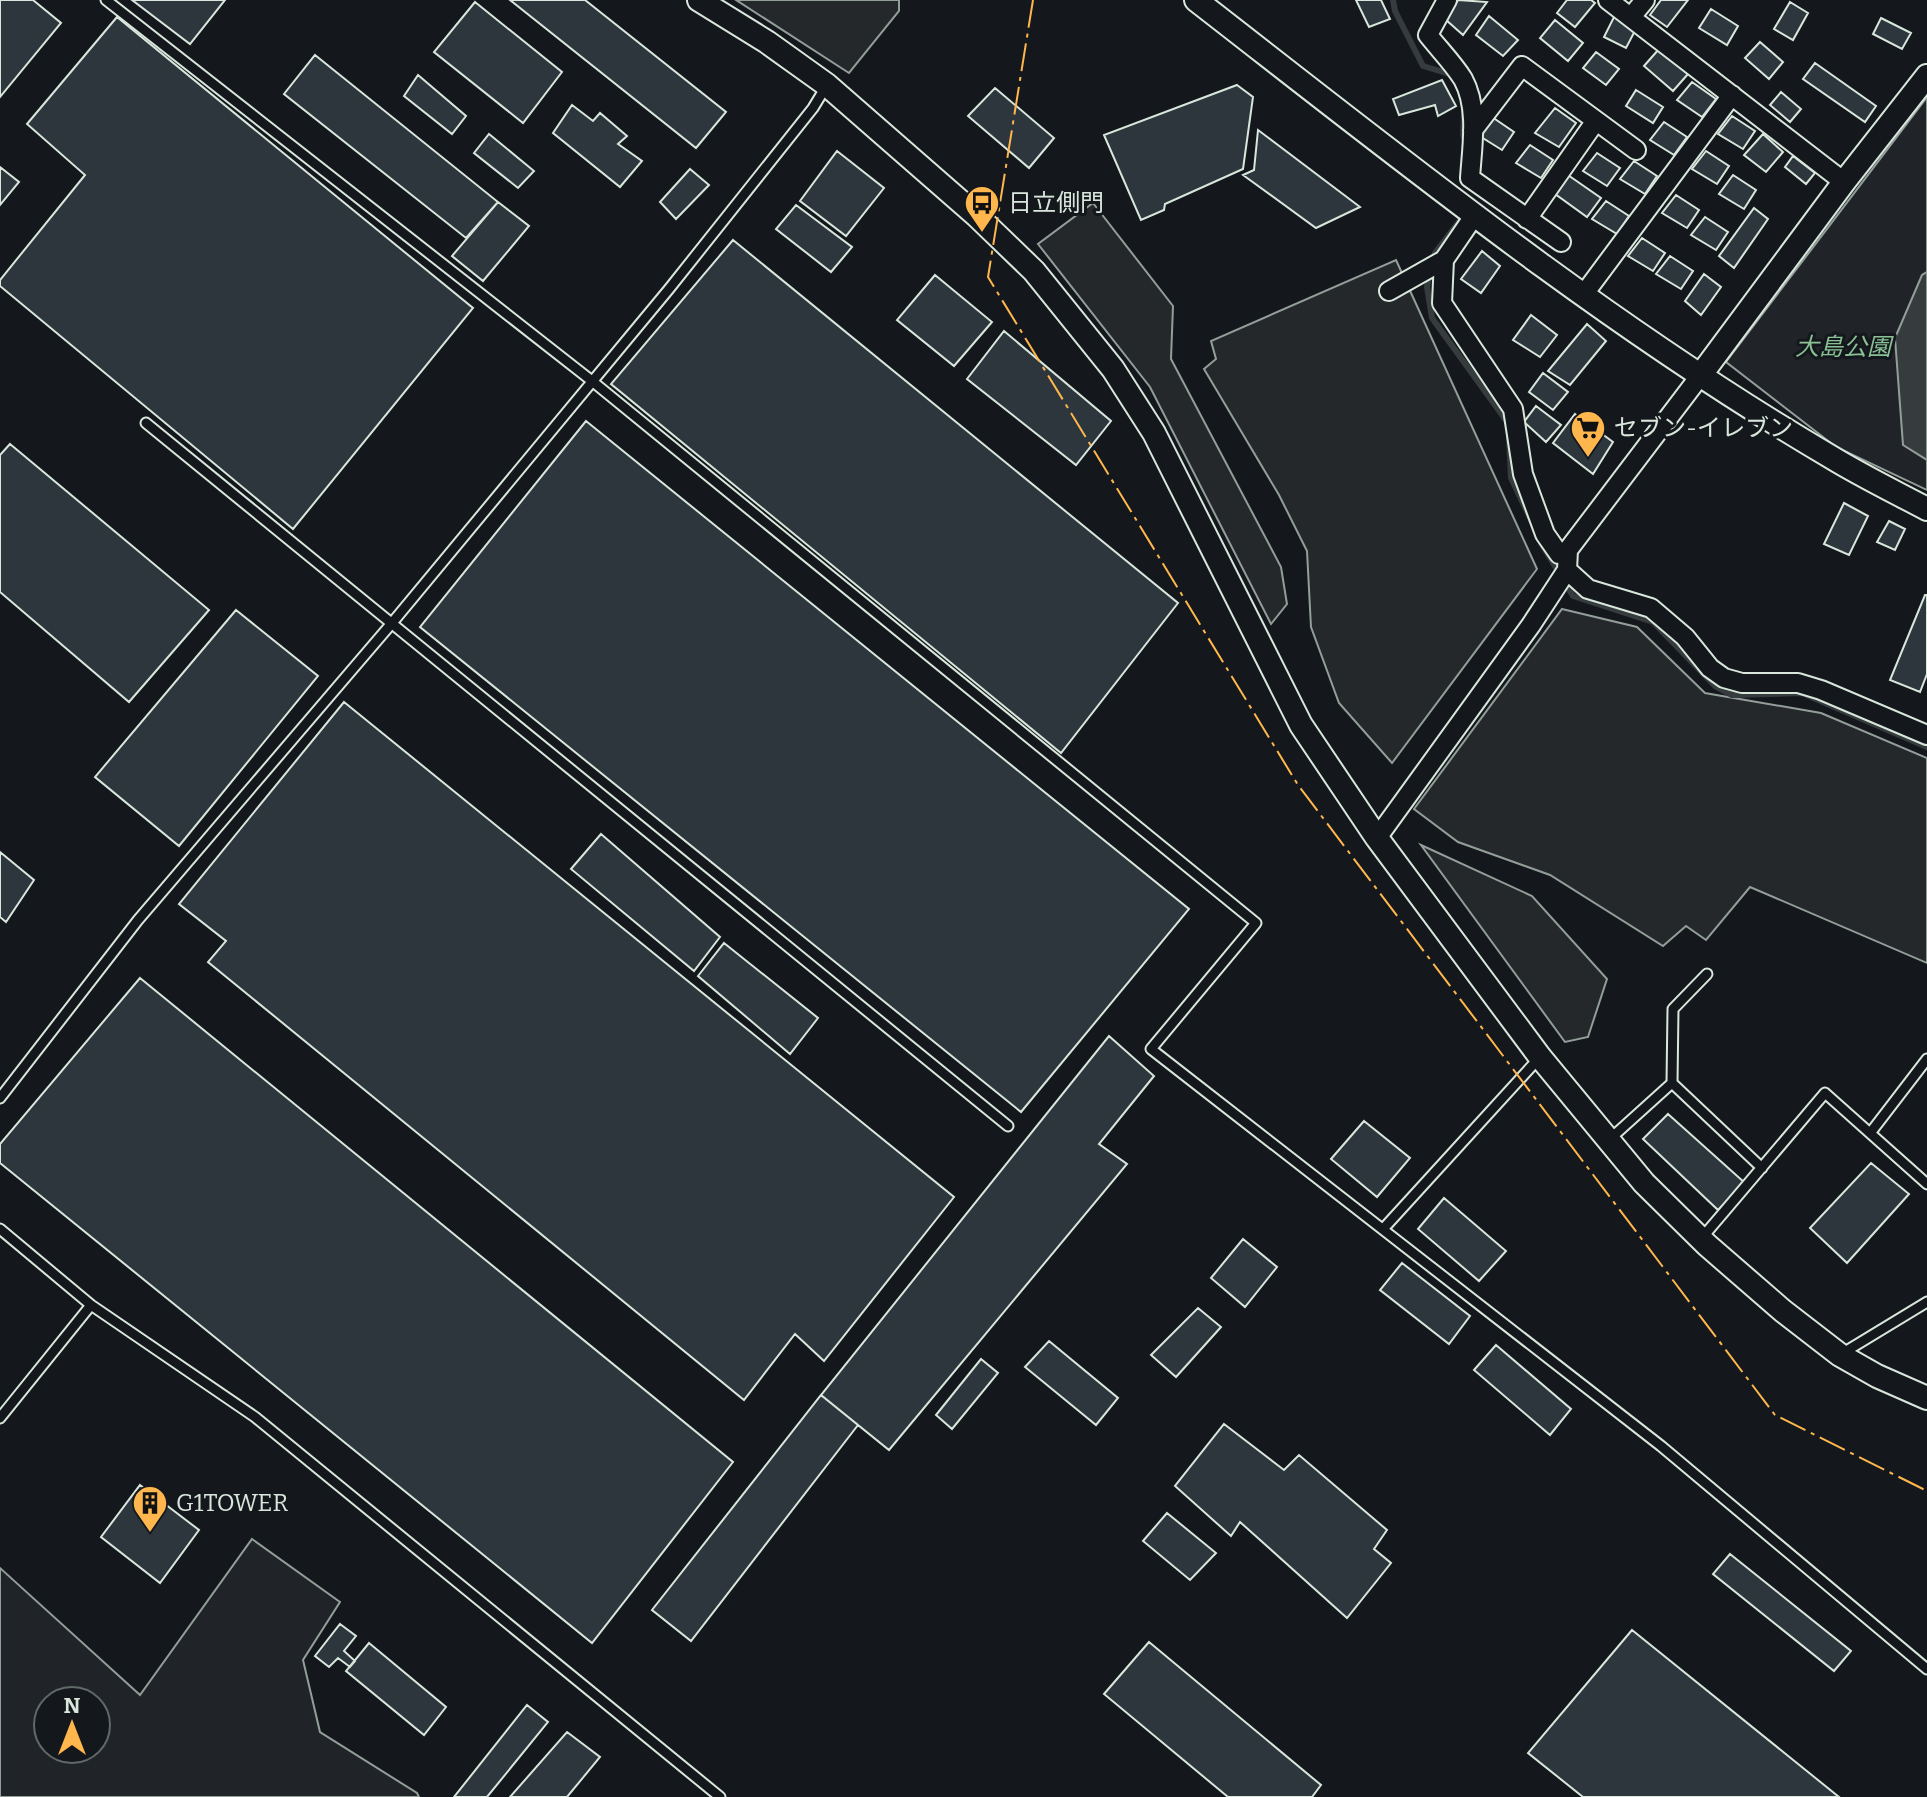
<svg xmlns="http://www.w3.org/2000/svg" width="1927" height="1797" font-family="Bitter,'Noto Sans JP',serif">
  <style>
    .green { fill: #202428; stroke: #939e99; stroke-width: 2; fill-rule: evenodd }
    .parking { fill: #24282b; stroke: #939e99; stroke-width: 2 }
    .water { fill: #363b3e; stroke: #939e99; stroke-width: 2 }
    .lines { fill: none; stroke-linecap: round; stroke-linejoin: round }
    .stream { stroke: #363b3e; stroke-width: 6 }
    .building { fill: #2c363c; stroke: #d8e6dc; stroke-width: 2 }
    .service-casing { stroke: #d8e6dc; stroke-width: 13 }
    .minor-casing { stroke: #d8e6dc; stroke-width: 22 }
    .tertiary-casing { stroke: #d8e6dc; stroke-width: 26 }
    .service { stroke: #14181c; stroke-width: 9 }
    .minor { stroke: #14181c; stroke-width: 18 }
    .tertiary { stroke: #14181c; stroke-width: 22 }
    .power { stroke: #ffb74d; stroke-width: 2; stroke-dasharray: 28 6 4 6; stroke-linecap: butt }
    .labels { text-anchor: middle; stroke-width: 6; stroke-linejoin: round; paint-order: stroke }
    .poi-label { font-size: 24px; fill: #d8e6dc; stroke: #14181c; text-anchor: start }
    .park-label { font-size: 24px; font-style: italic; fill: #8ac095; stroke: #14181c }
  </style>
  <rect width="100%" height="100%" fill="#14181c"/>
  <!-- green -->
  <path class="green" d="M1927 97V490L1836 447 1726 362Z
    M252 1539 340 1602 303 1660 320 1732 417 1793 419 1797H0V1568L140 1695ZM96 1701V1749H48V1701Z"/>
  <!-- parking -->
  <path class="parking" d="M736 0H899V11L849 73Z
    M1093 203 1173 306 1171 359 1281 567 1287 604 1271 624 1150 387 1038 244Z
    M1396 260 1537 569 1392 763 1339 703 1311 627 1307 551 1279 495 1204 369 1216 359 1211 341Z
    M1562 609 1637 627 1705 693 1821 713 1927 758V963L1750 887 1706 940 1686 926 1663 946 1550 875 1458 842 1414 809Z
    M1421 845 1532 896 1607 979 1588 1037 1565 1042Z"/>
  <!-- water -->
  <path class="water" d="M1927 272V460L1903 445 1895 338 1922 275Z"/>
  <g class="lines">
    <!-- stream -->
    <path class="stream" d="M1393 0 1395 11 1423 66 1453 75
      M1464 116 1463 135 1467 144
      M1433 261 1435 253 1464 215
      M1430 272 1427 287 1432 318 1508 423
      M1509 438 1511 478 1532 522
      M1541 543 1573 596 1653 622 1715 686 1732 695 1802 693 1927 747"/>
  </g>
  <!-- building -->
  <path class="building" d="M0 0H33L61 23 0 97Z
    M132 0H225L190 44Z
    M510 0H585L726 112 696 148Z
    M1356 0H1381L1390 19 1369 27Z
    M1458 0 1487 2 1463 35 1445 19Z
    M1567 0H1591L1595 3 1575 27 1557 13Z
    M1661 0H1688L1667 27 1650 15Z
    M475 2 562 72 523 123 434 52Z
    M1790 2 1808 13 1793 40 1774 29Z
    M1711 9 1738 26 1727 45 1699 28Z
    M1615 15 1637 27 1626 48 1604 37Z
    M1489 16 1518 40 1503 56 1476 35Z
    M117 17 473 308 293 529 0 286V280L85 175 27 124Z
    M1881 18 1911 33 1902 49 1873 34Z
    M1555 20 1583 43 1568 61 1540 38Z
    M1760 42 1783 62 1769 79 1745 58Z
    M1659 49 1688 74 1673 91 1644 66Z
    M1596 52 1619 69 1606 85 1583 68Z
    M315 55 498 202 466 238 284 94Z
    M1815 63 1876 106 1865 122 1803 79Z
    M418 75 466 116 452 134 404 96Z
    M1442 80 1456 106 1438 116 1435 105 1399 115 1393 99Z
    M1692 82 1716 99 1702 117 1677 100Z
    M1237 85 1253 97 1243 169 1165 204 1164 210 1141 220 1104 135Z
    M995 88 1054 138 1029 168 968 116Z
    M1636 90 1663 107 1653 123 1626 106Z
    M1781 92 1801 109 1790 122 1770 105Z
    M572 105 593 121 600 113 627 136 618 144 642 161 620 187 553 133Z
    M1555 108 1576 123 1559 147 1535 133Z
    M1732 116 1755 131 1743 149 1718 134Z
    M1492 117 1514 132 1502 150 1478 135Z
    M1664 122 1687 137 1674 155 1650 140Z
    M1258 130 1360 207 1316 228 1243 175 1254 170Z
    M489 134 534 171 518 188 474 153Z
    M1763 134 1783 152 1766 172 1744 155Z
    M1530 145 1553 160 1541 178 1516 163Z
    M837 151 884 188 846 236 800 201Z
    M1706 151 1729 166 1717 184 1692 169Z
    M1597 153 1620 168 1607 186 1583 171Z
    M1793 156 1815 173 1806 184 1785 167Z
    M1634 161 1657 176 1645 194 1620 179Z
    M0 167 19 182 0 205Z
    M690 169 709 185 676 219 660 202Z
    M1565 173 1601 198 1587 217 1551 191Z
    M1733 175 1756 190 1744 209 1719 194Z
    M1676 195 1699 210 1687 228 1662 213Z
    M1606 201 1629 216 1617 234 1592 219Z
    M498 202 529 226 483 281 452 256Z
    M796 205 852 247 831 272 776 229Z
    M1754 208 1768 219 1734 268 1719 256Z
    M1705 217 1728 232 1716 250 1691 235Z
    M1642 238 1665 253 1653 271 1628 256Z
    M733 240 1178 603 1061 753 611 384Z
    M1482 251 1500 266 1481 293 1461 279Z
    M1670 256 1693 271 1681 289 1656 274Z
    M1704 274 1721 287 1701 315 1685 301Z
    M935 275 992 322 954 366 897 320Z
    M1531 315 1557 335 1540 357 1513 340Z
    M1587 324 1606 341 1570 385 1548 371Z
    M1004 331 1111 421 1076 465 967 379Z
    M1543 373 1568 392 1553 410 1529 392Z
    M1536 406 1561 425 1546 442 1524 422Z
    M1575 414 1613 442 1593 474 1553 443Z
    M586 421 1189 909 1021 1112 420 627Z
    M10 444 209 610 129 702 0 592V455Z
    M1844 503 1868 516 1849 555 1824 544Z
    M1889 521 1905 529 1895 550 1877 542Z
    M1925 595H1927V674L1920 692 1890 680Z
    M236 610 318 676 179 846 95 777Z
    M344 702 954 1197 824 1361 795 1334 744 1400 208 962 226 941 179 904Z
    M601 834 720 937 694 971 571 869Z
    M0 852 34 880 6 922 0 917Z
    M724 943 818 1018 790 1054 698 976Z
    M140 978 733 1462 592 1643 0 1163V1144Z
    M1109 1036 1154 1076 1099 1144 1127 1164 889 1450 821 1395Z
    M1668 1114 1745 1183 1718 1210 1643 1139Z
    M1364 1121 1410 1158 1377 1197 1331 1159Z
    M1871 1163 1909 1194 1847 1263 1810 1228Z
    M1444 1198 1506 1251 1479 1281 1418 1229Z
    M1243 1239 1277 1267 1245 1307 1211 1278Z
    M1402 1263 1470 1316 1449 1344 1380 1290Z
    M1198 1308 1221 1327 1176 1377 1151 1355Z
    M1049 1341 1118 1398 1096 1425 1025 1367Z
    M1496 1345 1571 1409 1550 1435 1474 1370Z
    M981 1359 998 1373 952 1429 936 1415Z
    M821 1395 858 1425 691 1641 652 1610Z
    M1224 1424 1284 1470 1299 1455 1387 1530 1374 1549 1391 1563 1347 1618 1240 1522 1231 1536 1175 1486Z
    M140 1485 199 1530 160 1583 101 1537Z
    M1167 1513 1216 1553 1190 1580 1143 1541Z
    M1730 1554 1851 1651 1834 1671 1713 1574Z
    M340 1624 356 1636 344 1651 355 1661 350 1667 338 1658 329 1667 315 1656Z
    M1632 1630 1839 1797H1583L1528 1753Z
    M1149 1642 1321 1785 1312 1797H1228L1104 1694Z
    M369 1643 446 1707 424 1735 346 1671Z
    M527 1705 548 1722 487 1797H454Z
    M567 1732 600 1757 567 1797H510Z"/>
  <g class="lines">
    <!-- service casing -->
    <g class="service-casing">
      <path id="service" d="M106 0 592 381 1256 923 1151 1049 1661 1446 1927 1669
        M146 423 1008 1126
        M1672 1083 1762 1168
        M0 1098 138 920 392 623 669 289 813 108 827 85
        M1871 1132 1927 1059
        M1610 1139 1672 1083 1673 1009 1707 974
        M1384 1228 1540 1057
        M0 1229 91 1305 255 1417 720 1797
        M1701 1239 1825 1093 1927 1184
        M1843 1353 1927 1302
        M0 1418 91 1305"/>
    </g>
    <!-- minor casing -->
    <g class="minor-casing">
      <path id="minor" d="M1447 0 1428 35C1439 49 1453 63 1463 79 1479 108 1472 147 1470 178L1561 242
        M1608 0 1844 182
        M1631 17 1645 0
        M1473 130 1522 66 1636 150
        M1474 216 1444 260 1442 303 1513 409 1523 474 1545 534 1559 554H1567
        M1527 219 1595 122
        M1389 291 1444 260
        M1584 294 1732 95
        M1567 570 1588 589 1651 608 1685 637 1710 668 1724 678 1742 683H1798L1821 690 1927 735
        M1377 838 1531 625 1567 570 1568 550 1700 376"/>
    </g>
    <!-- tertiary casing -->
    <g class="tertiary-casing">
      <path id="tertiary" d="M699 0 767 42 827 85 977 216 1034 271 1113 369 1154 433 1301 725 1377 838 1540 1057 1644 1183 1707 1245 1783 1311 1840 1355 1877 1376 1927 1398
        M1196 0C1402 160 1606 325 1831 457 1862 476 1895 492 1927 509
        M1700 376 1844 182 1927 76"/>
    </g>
    <!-- service -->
    <use href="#service" class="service"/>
    <!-- minor -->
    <use href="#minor" class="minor"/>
    <!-- tertiary -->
    <use href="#tertiary" class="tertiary"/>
    <!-- power -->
    <path class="power" d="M1033 0 988 277 1298 785 1775 1415 1927 1491"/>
  </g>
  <!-- icons -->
  <defs>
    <g id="bus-pin" transform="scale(1.8)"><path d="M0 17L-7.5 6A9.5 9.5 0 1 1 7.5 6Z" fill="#ffb74d" stroke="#14181c"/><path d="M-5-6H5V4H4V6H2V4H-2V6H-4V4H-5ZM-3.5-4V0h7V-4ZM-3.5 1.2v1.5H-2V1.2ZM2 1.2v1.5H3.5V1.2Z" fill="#111"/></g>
    <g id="supermarket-pin" transform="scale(1.8)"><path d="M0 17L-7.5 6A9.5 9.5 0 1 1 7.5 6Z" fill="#ffb74d" stroke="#14181c"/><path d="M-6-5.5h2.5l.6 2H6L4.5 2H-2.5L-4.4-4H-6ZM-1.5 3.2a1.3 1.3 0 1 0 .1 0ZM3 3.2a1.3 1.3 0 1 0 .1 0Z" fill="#111"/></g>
    <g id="building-pin" transform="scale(1.8)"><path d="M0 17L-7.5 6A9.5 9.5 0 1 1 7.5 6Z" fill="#ffb74d" stroke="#14181c"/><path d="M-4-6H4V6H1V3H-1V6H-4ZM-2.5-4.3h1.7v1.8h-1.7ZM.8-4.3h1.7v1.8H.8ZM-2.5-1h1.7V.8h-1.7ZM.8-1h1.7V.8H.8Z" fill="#111"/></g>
  </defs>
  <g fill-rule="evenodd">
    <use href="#bus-pin" x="982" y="203"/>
    <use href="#supermarket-pin" x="1588" y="428"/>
    <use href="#building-pin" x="150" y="1503"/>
  </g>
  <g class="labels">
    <!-- poi labels -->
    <g class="poi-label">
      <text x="1008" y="211">日立側門</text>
      <text x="1614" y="436">セブン-イレブン</text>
      <text x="176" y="1511">G1TOWER</text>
    </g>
    <!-- park labels -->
    <g class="park-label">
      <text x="1843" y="355">大島公園</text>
    </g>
  </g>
  <!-- north arrow -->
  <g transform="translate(72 1725)"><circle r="38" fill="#14181c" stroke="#626a69" stroke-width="2"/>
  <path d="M0-6L14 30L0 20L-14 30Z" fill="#ffb74d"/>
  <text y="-12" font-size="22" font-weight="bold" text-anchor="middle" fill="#d8e6dc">N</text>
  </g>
</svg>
